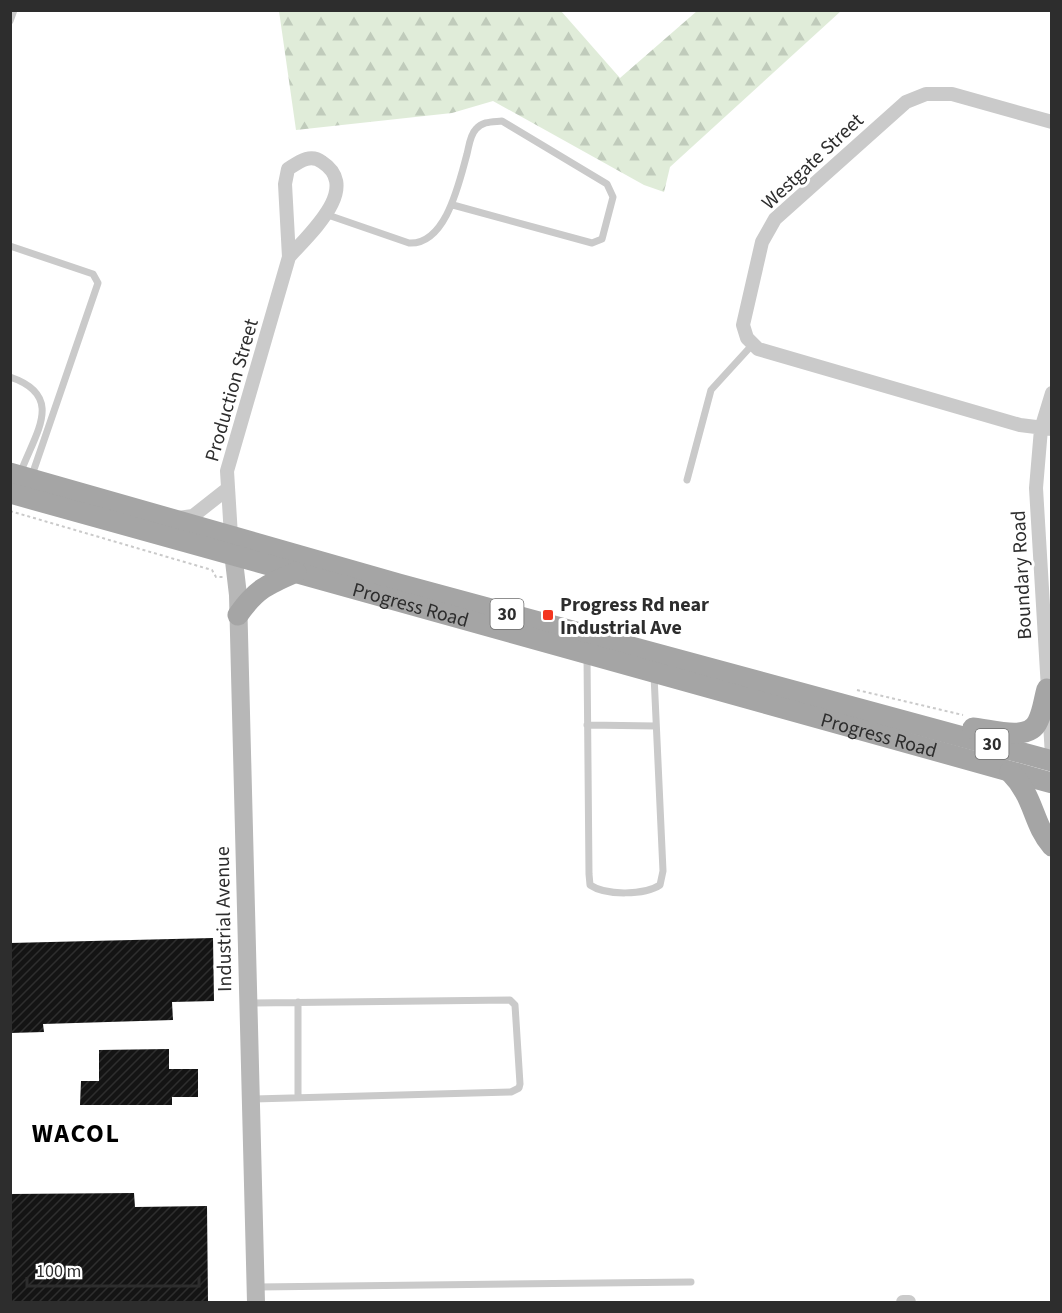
<svg xmlns="http://www.w3.org/2000/svg" width="1062" height="1313" font-family="'Source Sans 3',sans-serif">
  <style>
    .forest { fill: url(#forest-firs) }
    .building { fill: url(#building-hatch) }
    .lines { fill: none; stroke-linecap: round; stroke-linejoin: round }
    .path { stroke: #cacaca; stroke-width: 2; stroke-dasharray: 3 3; stroke-linecap: butt }
    .lane { stroke: #cacaca; stroke-width: 7 }
    .street { stroke: #cacaca; stroke-width: 14 }
    .secondary { stroke: #b7b7b7; stroke-width: 18 }
    .primary { stroke: #a5a5a5; stroke-width: 21 }
    .poi-dot { fill: #f4351f; stroke: #fff; stroke-width: 2 }
    .labels { text-anchor: middle; stroke-width: 6; stroke-linejoin: round; paint-order: stroke }
    .shield { fill: #fff; stroke: #6c6c6c; stroke-width: 1.5 }
    .shield-label { font-size: 18px; font-weight: bold; fill: #2d2d2d }
    .street-label { font-size: 20px; fill: #2d2d2d; stroke: #fff }
    .poi-label { font-size: 20px; font-weight: bold; fill: #2d2d2d; stroke: #fff; text-anchor: start }
    .district-label { font-size: 26px; font-weight: bold; letter-spacing: 1.5px; fill: #000; stroke: #fff }
  </style>
  <defs>
    <pattern id="forest-firs" width="22" height="20" patternUnits="userSpaceOnUse" patternTransform="scale(1.5)"><rect width="22" height="20" fill="#e0ecd9"/><path d="M5 1l3.5 6h-7zM16 11l3.5 6h-7z" fill="#c0cbbb"/></pattern>
    <pattern id="building-hatch" width="6" height="6" patternUnits="userSpaceOnUse" patternTransform="scale(1.5)"><rect width="6" height="6" fill="#141414"/><path d="M-1 1l2-2M0 6l6-6M5 7l2-2" fill="none" stroke="#2e2e2e"/></pattern>
  </defs>
  <rect width="100%" height="100%" fill="#fff"/>
  <!-- forest -->
  <path class="forest" d="M279 11H561L620 78 697 11H841L670 167 664 192 644 185 493 101 452 113 296 130Z"/>
  <!-- building -->
  <path class="building" d="M213 938 214 1001 172 1002 173 1020 43 1024 44 1032 10 1033V943Z
    M169 1049V1069H198V1097H172V1105H80L81 1081H99V1050Z
    M134 1193 135 1207 207 1206 208 1302H10V1194Z"/>
  <g class="lines">
    <!-- path -->
    <path class="path" d="M10 511 212 570 216 577H223
      M857 690 963 715"/>
    <!-- lane -->
    <path class="lane" d="M10 21 14 10
      M325 214 409 243C446 245 459 183 467 154 469 146 470 135 476 129 483 121 492 122 502 121L607 184 613 197 602 239 592 243 453 205
      M10 246 93 274 98 283 31 478
      M10 377C66 396 35 433 20 474
      M687 480 711 390 753 344
      M587 656 589 874 590 885C606 896 645 895 660 885L663 871 654 675
      M587 725 656 726
      M298 1002V1097
      M250 1003 510 1000 515 1005 520 1084 519 1088 511 1092 252 1099
      M258 1287 691 1282"/>
    <!-- street -->
    <path class="street" d="M1052 122 952 94H926L906 102 775 219 762 242 743 325 747 338 758 349 1020 425 1052 429
      M1052 393 1041 429 1036 488 1052 756
      M178 518 193 516 226 490
      M231 536 227 471 289 257 285 184 288 169C299 162 310 153 322 162 362 188 309 234 289 257
      M903 1302H909"/>
    <!-- secondary -->
    <path class="secondary" d="M232 544 238 595 256 1302"/>
    <!-- primary -->
    <g class="primary">
      <path d="M10 473 399 584 1052 761"/>
      <path id="s1" d="M10 493 1052 783"/>
      <path d="M238 615C256 589 268 584 296 572"/>
      <path d="M973 728C990 729 1029 743 1038 721 1043 711 1044 699 1047 689"/>
      <path d="M1010 772C1035 797 1032 823 1052 846"/>
    </g>
  </g>
  <!-- markers -->
  <rect class="poi-dot" x="542" y="609" width="12" height="12" rx="3"/>
  <g class="labels">
    <!-- shield labels -->
    <g class="shield">
      <rect x="490.5" y="599" width="33" height="30" rx="4.5"/>
      <rect x="975.5" y="729" width="33" height="30" rx="4.5"/>
    </g>
    <g class="shield-label">
      <text x="507" y="620">30</text>
      <text x="992" y="750">30</text>
    </g>
    <!-- street labels -->
    <g class="street-label">
      <text transform="translate(812 161) rotate(-43)" y="7">Westgate Street</text>
      <text transform="translate(231 390) rotate(-74)" y="7">Production Street</text>
      <text transform="translate(1021 575) rotate(-93)" y="7">Boundary Road</text>
      <text dy="7" stroke="none"><textPath href="#s1" startOffset="416">Progress Road</textPath></text>
      <text dy="7" stroke="none"><textPath href="#s1" startOffset="902">Progress Road</textPath></text>
      <text transform="translate(223 919) rotate(-91)" y="7">Industrial Avenue</text>
    </g>
    <!-- poi labels -->
    <g class="poi-label">
      <text x="560" y="611">Progress Rd near<tspan x="560" dy="23">Industrial Ave</tspan></text>
    </g>
    <!-- district labels -->
    <g class="district-label">
      <text x="76" y="1142">WACOL</text>
    </g>
  </g>
  <!-- border -->
  <rect width="1062" height="1313" fill="none" stroke="#2d2d2d" stroke-width="24"/>
  <!-- scale -->
  <path d="M27 1277v9h172v-9" fill="none" stroke="#2d2d2d" stroke-width="3"/>
  <text x="36" y="1277" font-size="18" fill="#2d2d2d" stroke="#ffffff" stroke-width="4.5" paint-order="stroke">100 m</text>
</svg>
